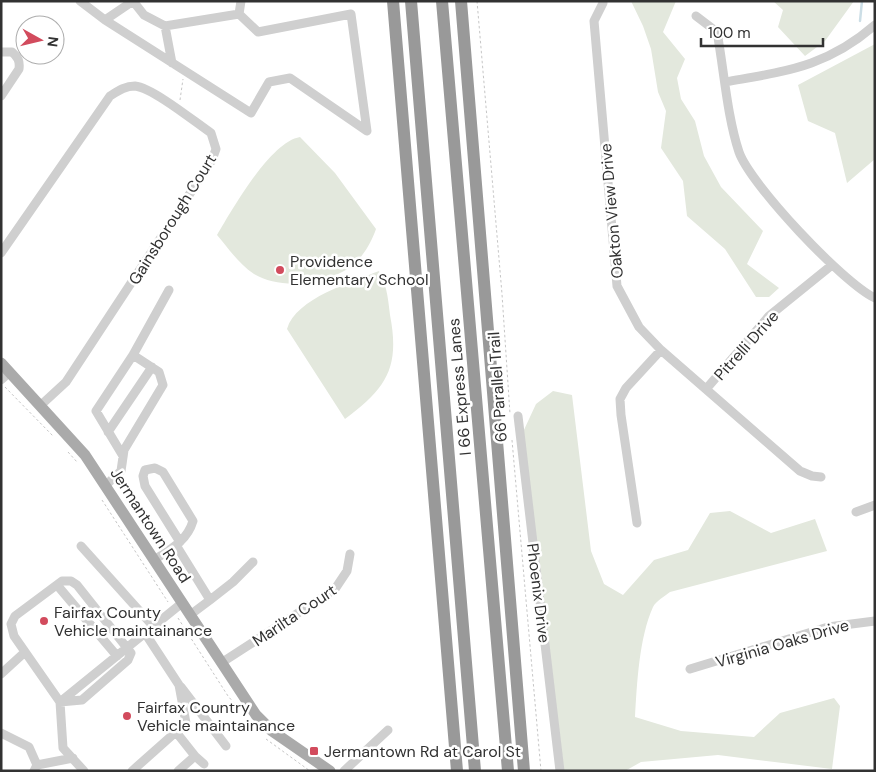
<svg xmlns="http://www.w3.org/2000/svg" width="876" height="772" font-family="'DM Sans',sans-serif">
  <style>
    .green { fill: #e3e8dd }
    .lines { fill: none; stroke-linecap: round; stroke-linejoin: round }
    .stream { stroke: #ccdee6; stroke-width: 2.5 }
    .path { stroke: #c6c6c6; stroke-width: 1; stroke-dasharray: 2.5 2.5; stroke-linecap: butt }
    .minor { stroke: #cfcfcf; stroke-width: 9 }
    .major { stroke: #aaa; stroke-width: 11 }
    .highway { stroke: #999; stroke-width: 12 }
    .poi-dot { fill: #d24b5d; stroke: #fff; stroke-width: 2 }
    .labels { text-anchor: middle; stroke-width: 5; stroke-linejoin: round; paint-order: stroke }
    .street-label { font-size: 16px; fill: #323232; stroke: #fff }
    .poi-label { font-size: 16px; fill: #323232; stroke: #fff; text-anchor: start }
  </style>
  <rect width="100%" height="100%" fill="#fff"/>
  <!-- green -->
  <path class="green" d="M631 1H676L663 32 685 59 677 78 681 99 695 121 704 156 721 187 763 231 747 264 779 288 769 297H756L725 249 687 216 683 181 661 148 666 111 658 92 651 49 643 26Z
    M773 1H854L825 41 805 56 778 27 783 10Z
    M875 44V159L847 183 835 133 808 121 798 85Z
    M300 137 335 173 376 229C371 244 359 264 344 271 319 285 279 289 254 274 239 264 228 248 217 235 232 210 270 142 300 137Z
    M379 271C381 277 384 283 386 289 388 297 389 307 390 315 400 367 387 388 345 419L287 329C296 298 352 282 379 271Z
    M553 391 572 395 591 551 604 584 623 595 654 560 688 550 710 513 730 511 771 533 815 519 827 551 670 592C665 596 656 601 653 607 639 638 637 684 635 717L681 731 754 737 780 713 834 698 840 706 832 769 718 755 641 762 625 771H564L523 432 536 404Z"/>
  <g class="lines">
    <!-- stream -->
    <path class="stream" d="M860 21 862 1"/>
    <!-- path -->
    <path class="path" d="M477 1 502 294 510 414
      M180 100 183 79
      M5 387 53 436
      M512 440 541 771
      M68 452 77 462
      M102 500 168 602
      M178 618 228 696 240 710
      M266 739 310 771"/>
    <!-- minor -->
    <path class="minor" d="M80 1 105 20
      M133 1 105 20 251 113 269 82 290 78 367 131 351 14 258 32 239 14 165 26 144 15 133 1
      M603 3 594 21 617 286 639 327 661 350 800 471 812 476 821 477
      M239 14 241 1
      M696 16 717 32C724 70 727 116 739 152 750 184 843 283 875 298
      M165 26 172 63
      M1 52H12C18 57 20 61 19 69L1 96
      M726 82C786 71 827 67 875 25
      M1 253 110 96C118 91 125 86 135 86 153 88 195 122 211 133L216 149 212 160 66 382 41 405
      M133 355 169 290
      M1 380 10 372
      M707 388 769 316 832 265
      M518 416 560 771
      M108 432 152 367
      M106 485 121 471 124 450 163 385 159 372 133 355 96 411 123 456
      M856 512 875 505
      M637 523 621 415 620 399 626 388 661 350
      M176 545 210 600 233 582 253 562
      M81 546 153 626
      M154 560C171 549 187 541 193 521L163 472 155 468 145 470 143 476 145 486 180 542
      M62 581H71L77 585 131 653 128 660 82 700 60 702 14 636 11 624 15 616Z
      M57 585 117 656
      M190 615 210 600
      M221 663 335 589 347 571 350 554
      M690 669 828 627 875 621
      M1 674 25 652
      M181 687 226 746
      M176 732 195 756 178 771
      M1 733 29 747 37 765 34 771
      M195 756 204 764
      M37 765 73 758
      M84 771 63 748 60 702 182 603
      M132 771 186 723 179 685 145 633
      M344 771 388 730"/>
    <!-- major -->
    <path class="major" d="M1 363 85 455 256 715 272 731 330 771"/>
    <!-- highway -->
    <path class="highway" d="M393 1 457 771
      M411 1 475 771
      M442 1 508 771
      M461 1 524 771"/>
  </g>
  <!-- markers -->
  <g class="poi-dot">
    <circle cx="280" cy="270" r="5"/>
    <circle cx="44" cy="621" r="5"/>
    <circle cx="127" cy="716" r="5"/>
    <rect x="309" y="746" width="10" height="10" rx="2.5"/>
  </g>
  <g class="labels">
    <!-- street labels -->
    <g class="street-label">
      <text transform="translate(611 211) rotate(-95)" y="6">Oakton View Drive</text>
      <text transform="translate(172 219) rotate(-58)" y="6">Gainsborough Court</text>
      <text transform="translate(746 345) rotate(-48)" y="6">Pitrelli Drive</text>
      <text transform="translate(459 387) rotate(-95)" y="6">I 66 Express Lanes</text>
      <text transform="translate(497 387) rotate(-94)" y="6">66 Parallel Trail</text>
      <text transform="translate(151 525) rotate(57)" y="6">Jermantown Road</text>
      <text transform="translate(539 593) rotate(83)" y="6">Phoenix Drive</text>
      <text transform="translate(294 615) rotate(-34)" y="6">Marilta Court</text>
      <text transform="translate(782 643) rotate(-16)" y="6">Virginia Oaks Drive</text>
    </g>
    <!-- poi labels -->
    <g class="poi-label">
      <text x="290" y="267">Providence<tspan x="290" dy="18">Elementary School</tspan></text>
      <text x="54" y="618">Fairfax County<tspan x="54" dy="18">Vehicle maintainance</tspan></text>
      <text x="137" y="713">Fairfax Country<tspan x="137" dy="18">Vehicle maintainance</tspan></text>
      <text x="324" y="757">Jermantown Rd at Carol St</text>
    </g>
  </g>
  <!-- border -->
  <rect width="876" height="772" fill="none" stroke="#323232" stroke-width="5"/>
  <!-- north arrow -->
  <g transform="translate(40 40) rotate(98)"><circle r="24" fill="#ffffff" stroke="#adadad"/>
  <path d="M0-4L9 19L0 12L-9 19Z" fill="#d24b5d"/>
  <text y="-8" font-size="14" font-weight="bold" text-anchor="middle" fill="#323232">N</text>
  </g>
  <!-- scale -->
  <path d="M701 38v8h122v-8" fill="none" stroke="#323232" stroke-width="2.5"/>
  <text x="708" y="38" font-size="15" fill="#323232" stroke="#ffffff" stroke-width="4" paint-order="stroke">100 m</text>
</svg>
